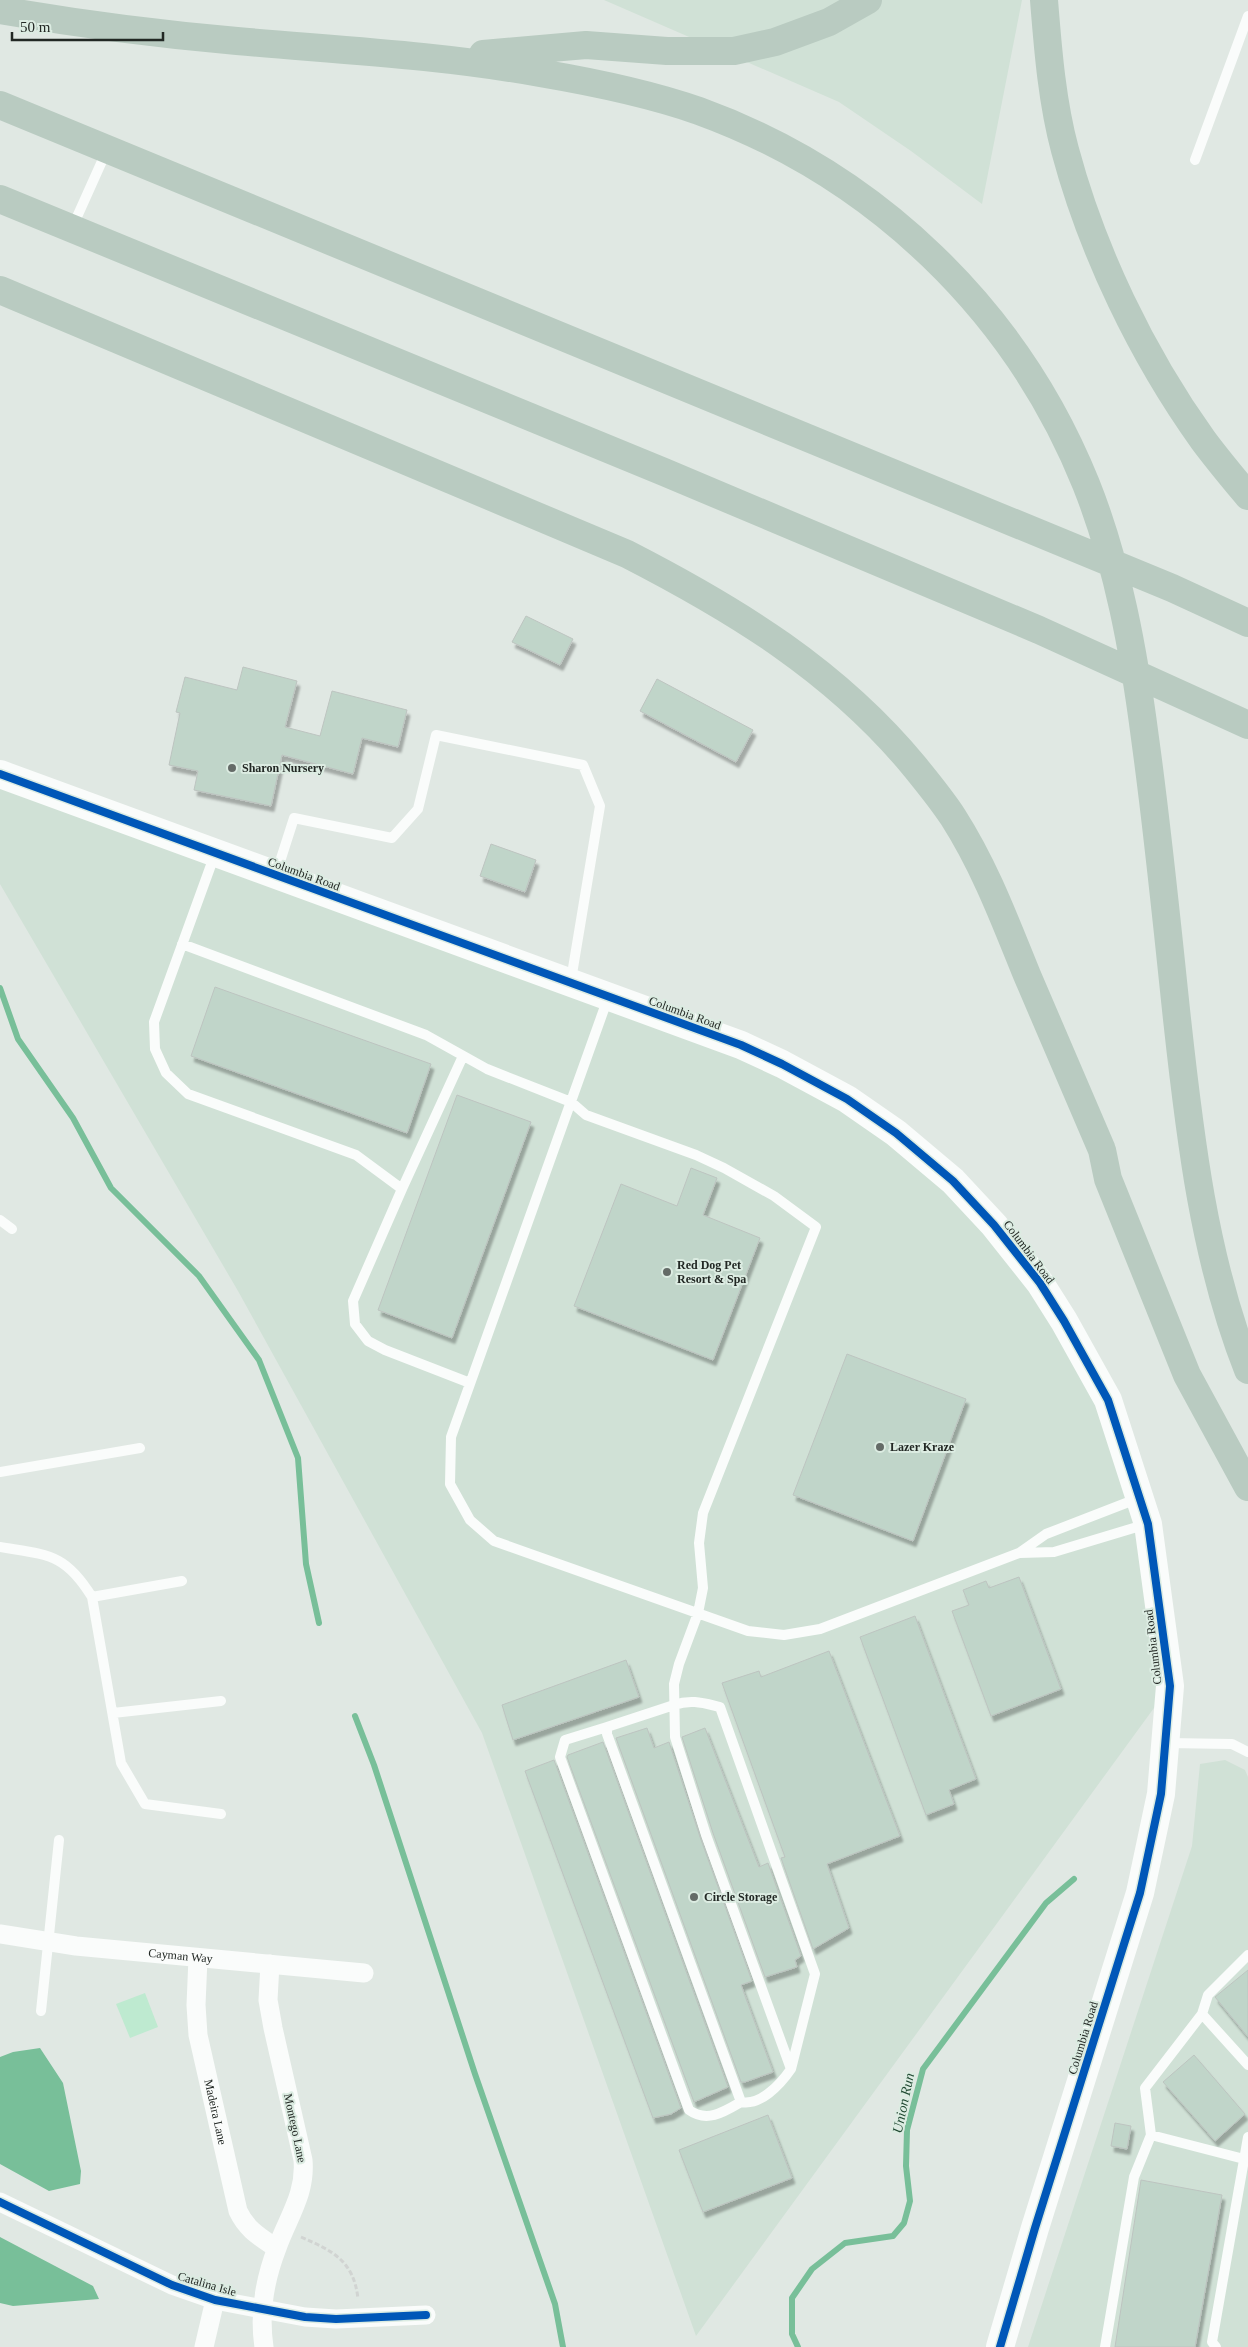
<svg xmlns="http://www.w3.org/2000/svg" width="1248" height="2347" font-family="'Times New Roman',serif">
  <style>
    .built { fill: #d0e1d6 }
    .green { fill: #beead0 }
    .water { fill: #78bf99 }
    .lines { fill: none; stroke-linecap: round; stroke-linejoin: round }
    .stream { stroke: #78bf99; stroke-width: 6 }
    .building { fill: #c0d5c9; stroke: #bdc4c0; filter: url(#shadow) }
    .path { stroke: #d1d4d2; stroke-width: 3; stroke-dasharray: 5 2.5; stroke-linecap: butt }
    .lane { stroke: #fafcfb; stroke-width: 10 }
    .street { stroke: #fafcfb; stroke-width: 19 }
    .secondary { stroke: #fafcfb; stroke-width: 28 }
    .highway { stroke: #b9cbc1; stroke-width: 28 }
    .cycleway-casing { stroke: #dcece2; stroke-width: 11 }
    .cycleway { stroke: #0057b8; stroke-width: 8 }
    .poi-dot { fill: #646b67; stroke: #dcece2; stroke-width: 2 }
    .labels { text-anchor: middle; stroke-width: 4; stroke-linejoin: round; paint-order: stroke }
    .poi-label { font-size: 12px; font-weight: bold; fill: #222824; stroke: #dcece2; text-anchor: start }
    .street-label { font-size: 12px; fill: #222824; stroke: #dcece2 }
    .water-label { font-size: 14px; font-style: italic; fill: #204932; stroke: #dcece2 }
  </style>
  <defs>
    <filter id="shadow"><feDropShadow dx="3" dy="5.5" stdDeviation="1" flood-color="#0004"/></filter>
  </defs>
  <rect width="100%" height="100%" fill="#e0e8e3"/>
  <!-- built -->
  <path class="built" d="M604 0H1022L982 204 911 151 839 102Z
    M0 774 741 1045 953 1181 1108 1400 1170 1686 696 2336 482 1733 238 1291 0 884Z
    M1225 1760 1245 1770 1248 1777V2347H1028L1192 1846 1200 1764Z"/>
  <!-- green -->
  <path class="green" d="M145 1993 158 2027 130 2038 116 2004Z"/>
  <!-- water -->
  <path class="water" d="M40 2048 63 2083 81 2171 80 2184 49 2191 0 2164V2057L13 2052Z
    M0 2237 93 2286 99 2299 13 2306 0 2303Z"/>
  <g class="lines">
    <!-- stream -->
    <path class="stream" d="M0 988 18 1039 73 1118 111 1188 199 1276 259 1360 298 1458 306 1564 319 1623
      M355 1716 374 1765 475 2074 555 2304 563 2347
      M798 2347 792 2334V2298L812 2269 845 2243 893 2236 904 2223 910 2201 906 2166 907 2130 923 2069 1046 1903 1074 1879"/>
  </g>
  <!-- building -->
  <path class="building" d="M526 616 573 639 560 665 512 642Z
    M243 667 297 681 285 727 320 736 332 691 407 710 398 747 362 738 353 774 282 755 271 806 194 790 198 771 169 765 180 713 176 712 185 677 237 690Z
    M657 679 753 730 736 762 640 711Z
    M491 844 536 860 525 892 480 876Z
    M215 987 431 1064 407 1133 191 1056Z
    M457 1095 531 1122 452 1338 378 1310Z
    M691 1168 717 1178 703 1215 760 1238 713 1360 574 1306 621 1184 677 1206Z
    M847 1354 966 1399 913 1541 793 1495Z
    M1019 1577 1061 1689 991 1716 952 1611 969 1605 963 1590 986 1581 989 1588Z
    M915 1616 976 1779 949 1790 954 1804 926 1815 860 1637Z
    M829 1651 900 1836 827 1864 849 1928 813 1949 781 1858 785 1857 722 1683 759 1671 761 1677Z
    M626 1660 639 1697 513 1740 502 1705Z
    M647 1728 654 1748 669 1742 700 1837 752 1981 741 1985 773 2072 745 2082H741L616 1738Z
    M705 1728 759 1867 768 1863 801 1956 795 1960 797 1967 765 1977 713 1833 682 1737Z
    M603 1742 728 2087 694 2102 567 1757 568 1755Z
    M554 1760 681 2108 671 2114 653 2118 525 1771Z
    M1248 1970V2037L1215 1997Z
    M1194 2055 1245 2114 1215 2141 1163 2082Z
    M768 2115 792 2178 703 2212 679 2150Z
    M1115 2123 1131 2126 1127 2149 1111 2146Z
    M1141 2180 1222 2195 1195 2347H1115Z"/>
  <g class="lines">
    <!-- path -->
    <path class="path" d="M301 2237C333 2251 354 2261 358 2299"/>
    <!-- lane -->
    <path class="lane" d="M1195 160 1248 16
      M72 228 107 150
      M215 854 154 1022 155 1049 166 1073 188 1094 356 1155 402 1189 353 1301 355 1324 368 1341 385 1350 470 1383
      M276 874 294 818 392 838 418 809 436 735 583 765 600 806 571 980
      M182 944 426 1035 487 1069 571 1102 586 1115 696 1155 724 1168 774 1196 816 1227 703 1513 699 1543 703 1588 698 1613 679 1664 674 1684 675 1737 706 1835 791 2069 815 1974 720 1707C703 1703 691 1699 674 1705L607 1727V1734L741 2102C760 2106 780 2085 791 2069
      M608 998 451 1437 450 1484 470 1520 494 1541 748 1631 784 1635 820 1629 1019 1553 1046 1534 1139 1498
      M402 1189 463 1056
      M0 1220 12 1229
      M0 1472 140 1448
      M0 1547C48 1555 65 1553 92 1597L121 1763 145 1804 221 1814
      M1020 1553 1054 1552 1147 1524
      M92 1597 182 1581
      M113 1713 221 1701
      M607 1727 565 1740 560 1757 689 2110C707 2123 724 2112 741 2102
      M1167 1743 1232 1744 1248 1752
      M41 2011 59 1840
      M1202 2014 1248 2065
      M1151 2135 1244 2159
      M1105 2347 1134 2177 1151 2135 1145 2088 1202 2014 1208 1995 1248 1955
      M1216 2347 1212 2342 1248 2137"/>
    <!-- street -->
    <g class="street">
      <path id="s1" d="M0 1934 76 1946 364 1973"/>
      <path id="s2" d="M198 1958 196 2005 198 2035 238 2211C247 2230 260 2237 276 2248"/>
      <path d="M0 2202 172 2285 215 2300 305 2317 336 2319 426 2315"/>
      <path d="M204 2347 215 2300"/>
      <path d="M264 2347C259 2314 265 2279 277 2248 288 2217 306 2194 303 2160L273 2028 268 2000 270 1964"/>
    </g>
    <!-- secondary -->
    <path class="secondary" d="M0 774 741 1045 782 1064 847 1099 896 1133 953 1181 994 1225 1040 1283 1064 1321 1108 1400 1148 1524 1170 1686 1161 1794 1140 1893 1035 2228 1000 2347"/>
    <!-- highway -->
    <path class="highway" d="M1044 0C1048 50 1052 102 1065 150 1092 251 1142 355 1203 440 1217 459 1233 478 1248 496
      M0 10C79 24 158 34 237 41 338 50 440 55 540 73 593 82 648 93 699 111 875 175 1016 310 1086 484 1118 564 1134 653 1145 738 1158 832 1167 925 1177 1019 1190 1138 1204 1258 1248 1370
      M483 54 586 45 667 51H734L775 42 829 22 868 0
      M0 105 1172 588 1248 623
      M0 199 664 472 1039 630 1248 725
      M0 290 627 554C736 610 836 671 915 767 928 783 942 800 953 817 985 867 1005 921 1027 975 1052 1034 1077 1092 1102 1150L1108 1179 1187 1375 1248 1487"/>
    <!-- cycleway casing -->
    <g class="cycleway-casing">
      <path id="cycleway" d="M0 774 741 1045 782 1064 847 1099 896 1133 953 1181 994 1225 1040 1283 1064 1321 1108 1400 1148 1524 1170 1686 1161 1794 1140 1893 1035 2228 1000 2347
        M0 2202 172 2285 215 2300 305 2317 336 2319 426 2315"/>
    </g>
    <!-- cycleway -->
    <use href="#cycleway" class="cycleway"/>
  </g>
  <!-- markers -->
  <g class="poi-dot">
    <circle cx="232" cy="768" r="5"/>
    <circle cx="667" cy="1272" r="5"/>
    <circle cx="880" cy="1447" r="5"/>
    <circle cx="694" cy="1897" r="5"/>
  </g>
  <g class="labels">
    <!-- poi labels -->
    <g class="poi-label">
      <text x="242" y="772">Sharon Nursery</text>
      <text x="677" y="1269">Red Dog Pet<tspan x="677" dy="14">Resort &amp; Spa</tspan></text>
      <text x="890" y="1451">Lazer Kraze</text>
      <text x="704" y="1901">Circle Storage</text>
    </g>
    <!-- street labels -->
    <g class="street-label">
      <text transform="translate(304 874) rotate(20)" y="4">Columbia Road</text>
      <text transform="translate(685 1013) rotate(20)" y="4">Columbia Road</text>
      <text transform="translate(1029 1252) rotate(53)" y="4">Columbia Road</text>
      <text transform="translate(1153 1647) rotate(-97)" y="4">Columbia Road</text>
      <text dy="4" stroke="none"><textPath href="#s1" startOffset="182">Cayman Way</textPath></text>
      <text transform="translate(1083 2038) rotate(-73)" y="4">Columbia Road</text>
      <text dy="4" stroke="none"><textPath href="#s2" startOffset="156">Madeira Lane</textPath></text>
      <text transform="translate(295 2128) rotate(78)" y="4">Montego Lane</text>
      <text transform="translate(207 2284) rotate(16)" y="4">Catalina Isle</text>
    </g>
    <!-- water labels -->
    <g class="water-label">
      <text transform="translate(903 2103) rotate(-78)" y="5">Union Run</text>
    </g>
  </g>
  <!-- scale -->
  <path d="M12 32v8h151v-8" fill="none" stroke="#222824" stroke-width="2.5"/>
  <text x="20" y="32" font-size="15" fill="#222824" stroke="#dcece2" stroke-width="4" paint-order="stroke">50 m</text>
</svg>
